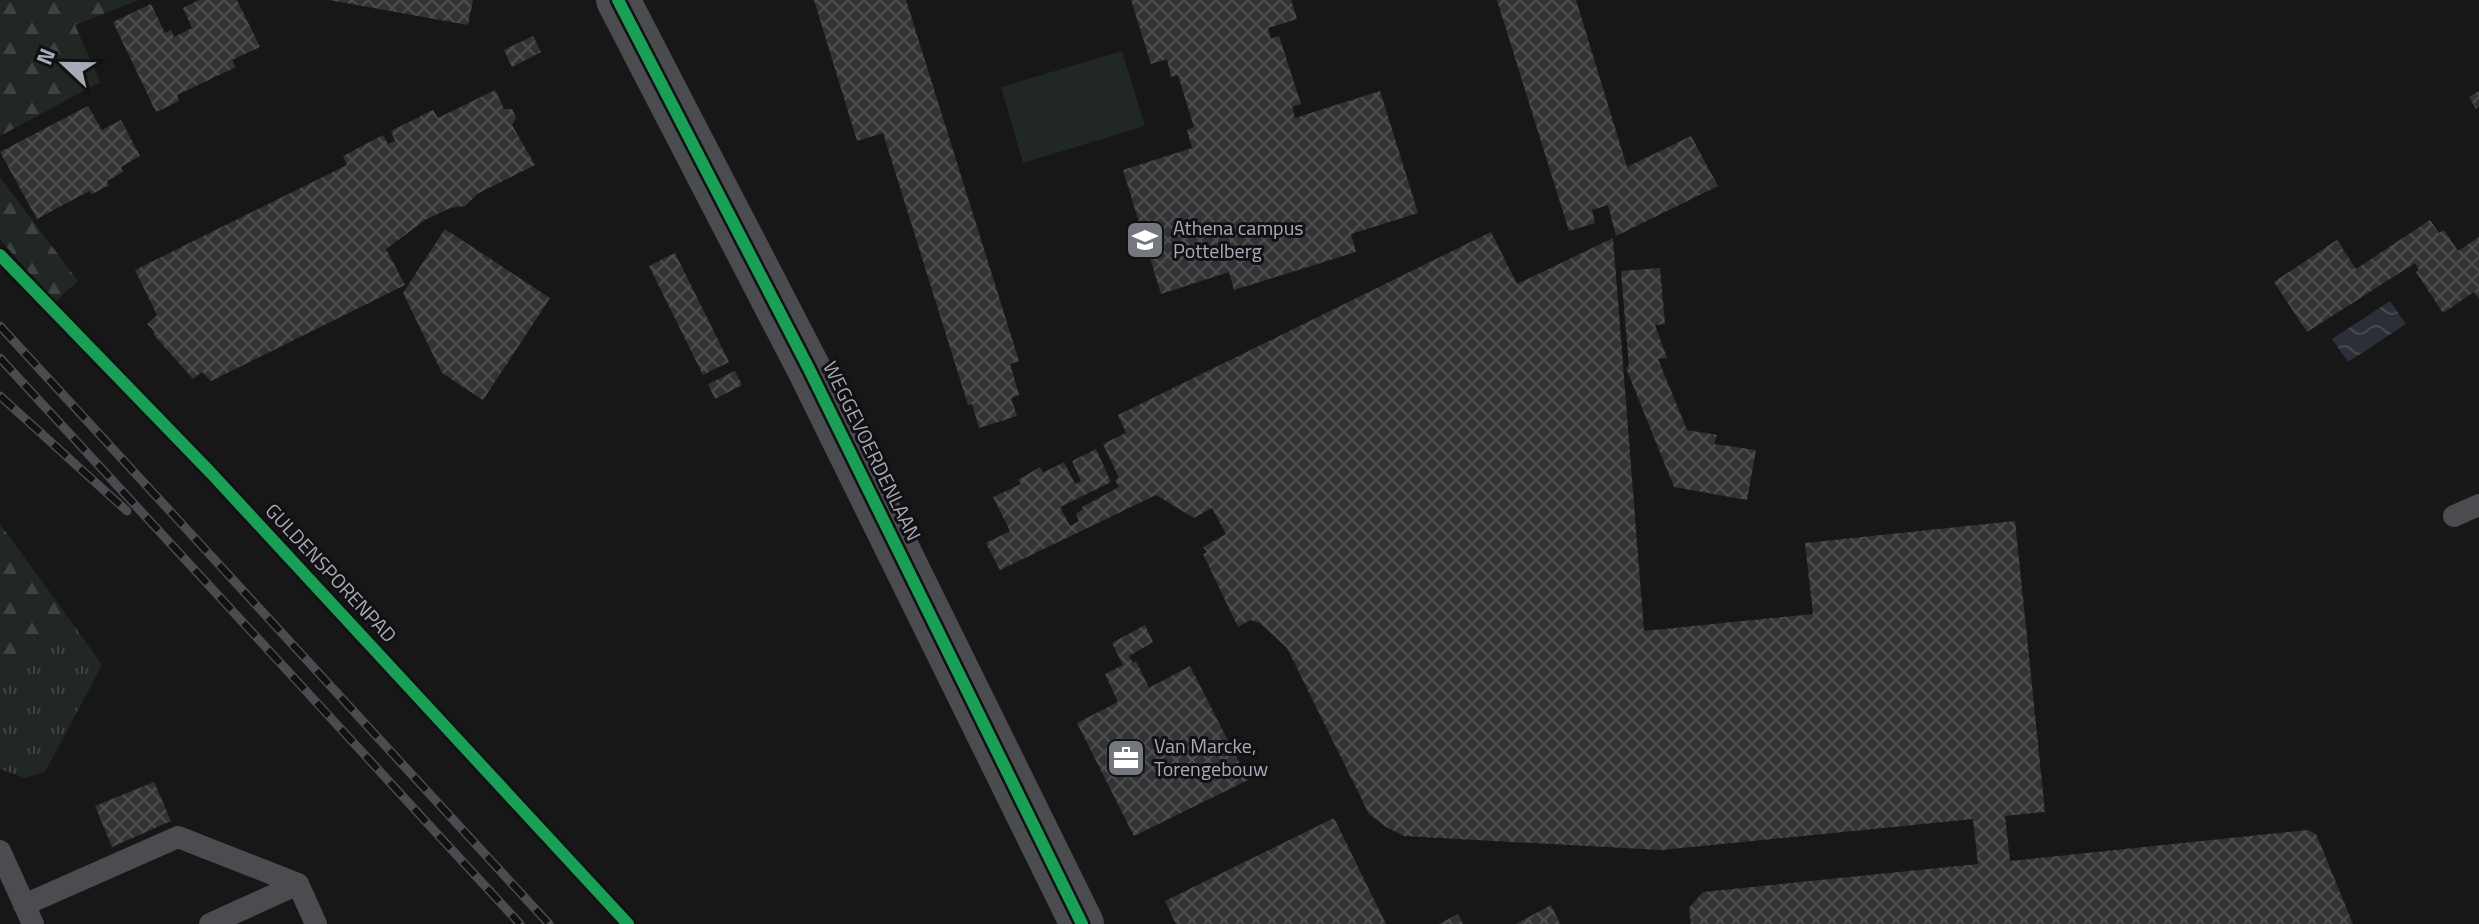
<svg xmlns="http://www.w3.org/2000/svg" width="2479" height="924" font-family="'Titillium Web',sans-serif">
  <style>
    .grass { fill: url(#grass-tufts) }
    .forest { fill: url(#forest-firs) }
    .park { fill: #212722 }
    .water { fill: url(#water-waves) }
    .building { fill: url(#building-cross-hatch) }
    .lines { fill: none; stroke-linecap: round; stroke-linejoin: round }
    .lane { stroke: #4b4c4f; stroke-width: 22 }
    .street { stroke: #4b4c4f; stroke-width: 44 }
    .rail-casing { stroke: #4c4c50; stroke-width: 9 }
    .rail { stroke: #111113; stroke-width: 6; stroke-dasharray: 18; stroke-linecap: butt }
    .cycleway-casing { stroke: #111113; stroke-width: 17 }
    .cycleway { stroke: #1a9f57; stroke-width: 12 }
    .labels { text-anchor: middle; stroke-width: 6; stroke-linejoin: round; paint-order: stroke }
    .poi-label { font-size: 20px; fill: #a8aab7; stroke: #111113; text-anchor: start }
    .street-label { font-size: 20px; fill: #a8aab7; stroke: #111113 }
  </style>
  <defs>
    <pattern id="grass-tufts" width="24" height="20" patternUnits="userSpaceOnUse" patternTransform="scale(2)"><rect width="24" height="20" fill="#212722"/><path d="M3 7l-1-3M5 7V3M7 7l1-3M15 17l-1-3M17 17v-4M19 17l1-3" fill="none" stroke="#3e4440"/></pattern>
    <pattern id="forest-firs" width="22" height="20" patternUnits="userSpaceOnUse" patternTransform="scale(2)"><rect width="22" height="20" fill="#212722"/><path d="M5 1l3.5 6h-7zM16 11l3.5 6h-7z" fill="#3e4440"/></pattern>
    <pattern id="water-waves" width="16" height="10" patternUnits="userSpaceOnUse" patternTransform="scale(2)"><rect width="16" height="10" fill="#2a2f38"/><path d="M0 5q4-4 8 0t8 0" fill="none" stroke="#464a53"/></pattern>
    <pattern id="building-cross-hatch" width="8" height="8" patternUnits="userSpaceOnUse" patternTransform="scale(2)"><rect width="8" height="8" fill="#323335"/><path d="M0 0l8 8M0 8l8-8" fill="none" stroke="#4d4e50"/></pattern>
  </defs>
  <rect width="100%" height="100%" fill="#171717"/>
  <!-- grass -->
  <path class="grass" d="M68 617 102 665 45 772 25 778 0 769V663L8 660Z"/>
  <!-- forest -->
  <path class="forest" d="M0 0H139L75 25 100 82 0 136Z
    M0 177 78 281 54 303 0 239Z
    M0 524 68 617 8 660 0 663Z"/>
  <!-- park -->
  <path class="park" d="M1122 51 1145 126 1023 163 1001 87Z"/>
  <!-- water -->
  <path class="water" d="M2390 301 2406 324 2348 362 2332 339Z"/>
  <!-- building -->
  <path class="building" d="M199 0H237L260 47 232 60 236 67 177 95 179 101 156 112 113 22 151 4 165 33 171 30 174 37 192 28 183 8Z
    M329 0H473L468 25Z
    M814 0H906L1019 361 1010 364 1019 395 1011 398 1017 416 979 428 972 404 968 405 883 133 857 141Z
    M1131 0H1291L1297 19 1268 28 1271 39 1279 36 1301 104 1292 107 1295 118 1380 91 1418 213 1351 234 1356 252 1234 290 1229 272 1161 294 1123 170 1192 148 1187 130 1194 127 1178 75 1171 77 1167 59 1151 64Z
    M1497 0H1576L1627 167 1691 136 1718 186 1616 236 1608 205 1592 210 1595 223 1569 231Z
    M533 36 541 52 512 67 504 50Z
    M495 90 504 109H512L516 118 512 125 535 165 477 194 465 206 450 208 425 220 386 249 405 285 211 381 202 372 193 379 153 334 155 332 147 324 157 315 135 270 347 165 343 156 383 135 388 144 395 141 391 131 433 110 438 118Z
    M2479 91V107L2476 109 2469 97Z
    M88 106 102 130 121 120 140 156 121 167 123 172 107 181 109 185 92 194 89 191 37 219 0 152Z
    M2430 220 2439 233 2444 230 2458 251 2479 237V299L2474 292 2443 313 2416 272 2419 270 2415 263 2307 332 2274 282 2337 240 2356 269Z
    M445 229 550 298 483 400 442 373 403 293Z
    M1491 232 1517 284 1613 238 1644 631 1813 614 1805 543 2015 521 2045 812 2005 816 2010 861 2308 830 2316 834 2353 924H1691L1689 908 1703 892 1978 864 1973 819 1661 850 1404 836 1386 827 1369 814 1287 648 1260 623 1250 620 1238 627 1203 554 1207 552 1203 547 1226 534 1212 508 1194 518 1156 495 1000 570 986 543 1010 531 993 497 1021 484 1018 480 1040 467 1043 473 1064 462 1075 484 1081 481 1072 461 1096 449 1111 482 1060 507 1070 526 1079 521 1076 514 1083 509 1082 507 1119 487 1115 480 1119 478 1103 444 1126 433 1118 415Z
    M675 253 729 362 703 375 649 266Z
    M1660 268 1665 324 1655 325 1667 358 1658 359 1687 430 1717 435 1714 444 1756 450 1747 500 1674 487 1626 368 1629 366 1621 271Z
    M735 371 742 385 715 399 708 384Z
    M1145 625 1153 642 1129 656 1133 663 1136 661 1149 688 1190 666 1248 780 1134 836 1077 723 1118 702 1105 674 1123 665 1112 643Z
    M154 782 171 821 112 847 95 806Z
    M1334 818 1386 924H1176L1165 901Z
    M1551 905 1560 924H1516Z
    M1458 914 1463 924H1439Z"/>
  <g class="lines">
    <!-- lane -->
    <path class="lane" d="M2454 516 2479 505
      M0 851 33 924
      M24 905 178 837 298 884 316 924
      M210 924 298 884"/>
    <!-- street -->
    <path class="street" d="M618 0 809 369 1082 924"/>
    <!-- rail casing -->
    <g class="rail-casing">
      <path id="rail" d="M0 326 549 924
        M0 358 520 924
        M0 396 127 511"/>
    </g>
    <!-- rail -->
    <use href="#rail" class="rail"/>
    <!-- cycleway casing -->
    <g class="cycleway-casing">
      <path id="cycleway" d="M618 0 809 369 1082 924
        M0 255 211 473 628 924"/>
    </g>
    <!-- cycleway -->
    <use href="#cycleway" class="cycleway"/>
  </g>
  <!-- icons -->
  <defs>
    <g id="school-square" transform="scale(2)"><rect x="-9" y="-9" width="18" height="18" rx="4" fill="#75777f" stroke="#111113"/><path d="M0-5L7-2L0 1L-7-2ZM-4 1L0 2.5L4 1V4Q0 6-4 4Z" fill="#fff"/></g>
    <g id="office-square" transform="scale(2)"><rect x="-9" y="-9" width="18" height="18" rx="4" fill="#75777f" stroke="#111113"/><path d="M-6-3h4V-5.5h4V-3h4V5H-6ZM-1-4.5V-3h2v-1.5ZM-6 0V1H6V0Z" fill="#fff"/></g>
  </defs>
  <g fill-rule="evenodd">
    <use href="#school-square" x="1145" y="240"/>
    <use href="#office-square" x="1126" y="758"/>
  </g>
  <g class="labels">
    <!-- poi labels -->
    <g class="poi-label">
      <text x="1173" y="235">Athena campus<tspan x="1173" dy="23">Pottelberg</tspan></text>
      <text x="1154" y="753">Van Marcke,<tspan x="1154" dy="23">Torengebouw</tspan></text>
    </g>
    <!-- street labels -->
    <g class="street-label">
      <text transform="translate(872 451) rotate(64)" y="7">WEGGEVOERDENLAAN</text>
      <text transform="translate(331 573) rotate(47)" y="7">GULDENSPORENPAD</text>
    </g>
  </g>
  <!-- north arrow -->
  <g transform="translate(64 64) rotate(292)" stroke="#111113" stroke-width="6" paint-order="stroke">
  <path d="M0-6L14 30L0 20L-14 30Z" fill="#a8aab7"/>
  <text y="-12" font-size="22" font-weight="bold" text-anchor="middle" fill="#a8aab7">N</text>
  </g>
</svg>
